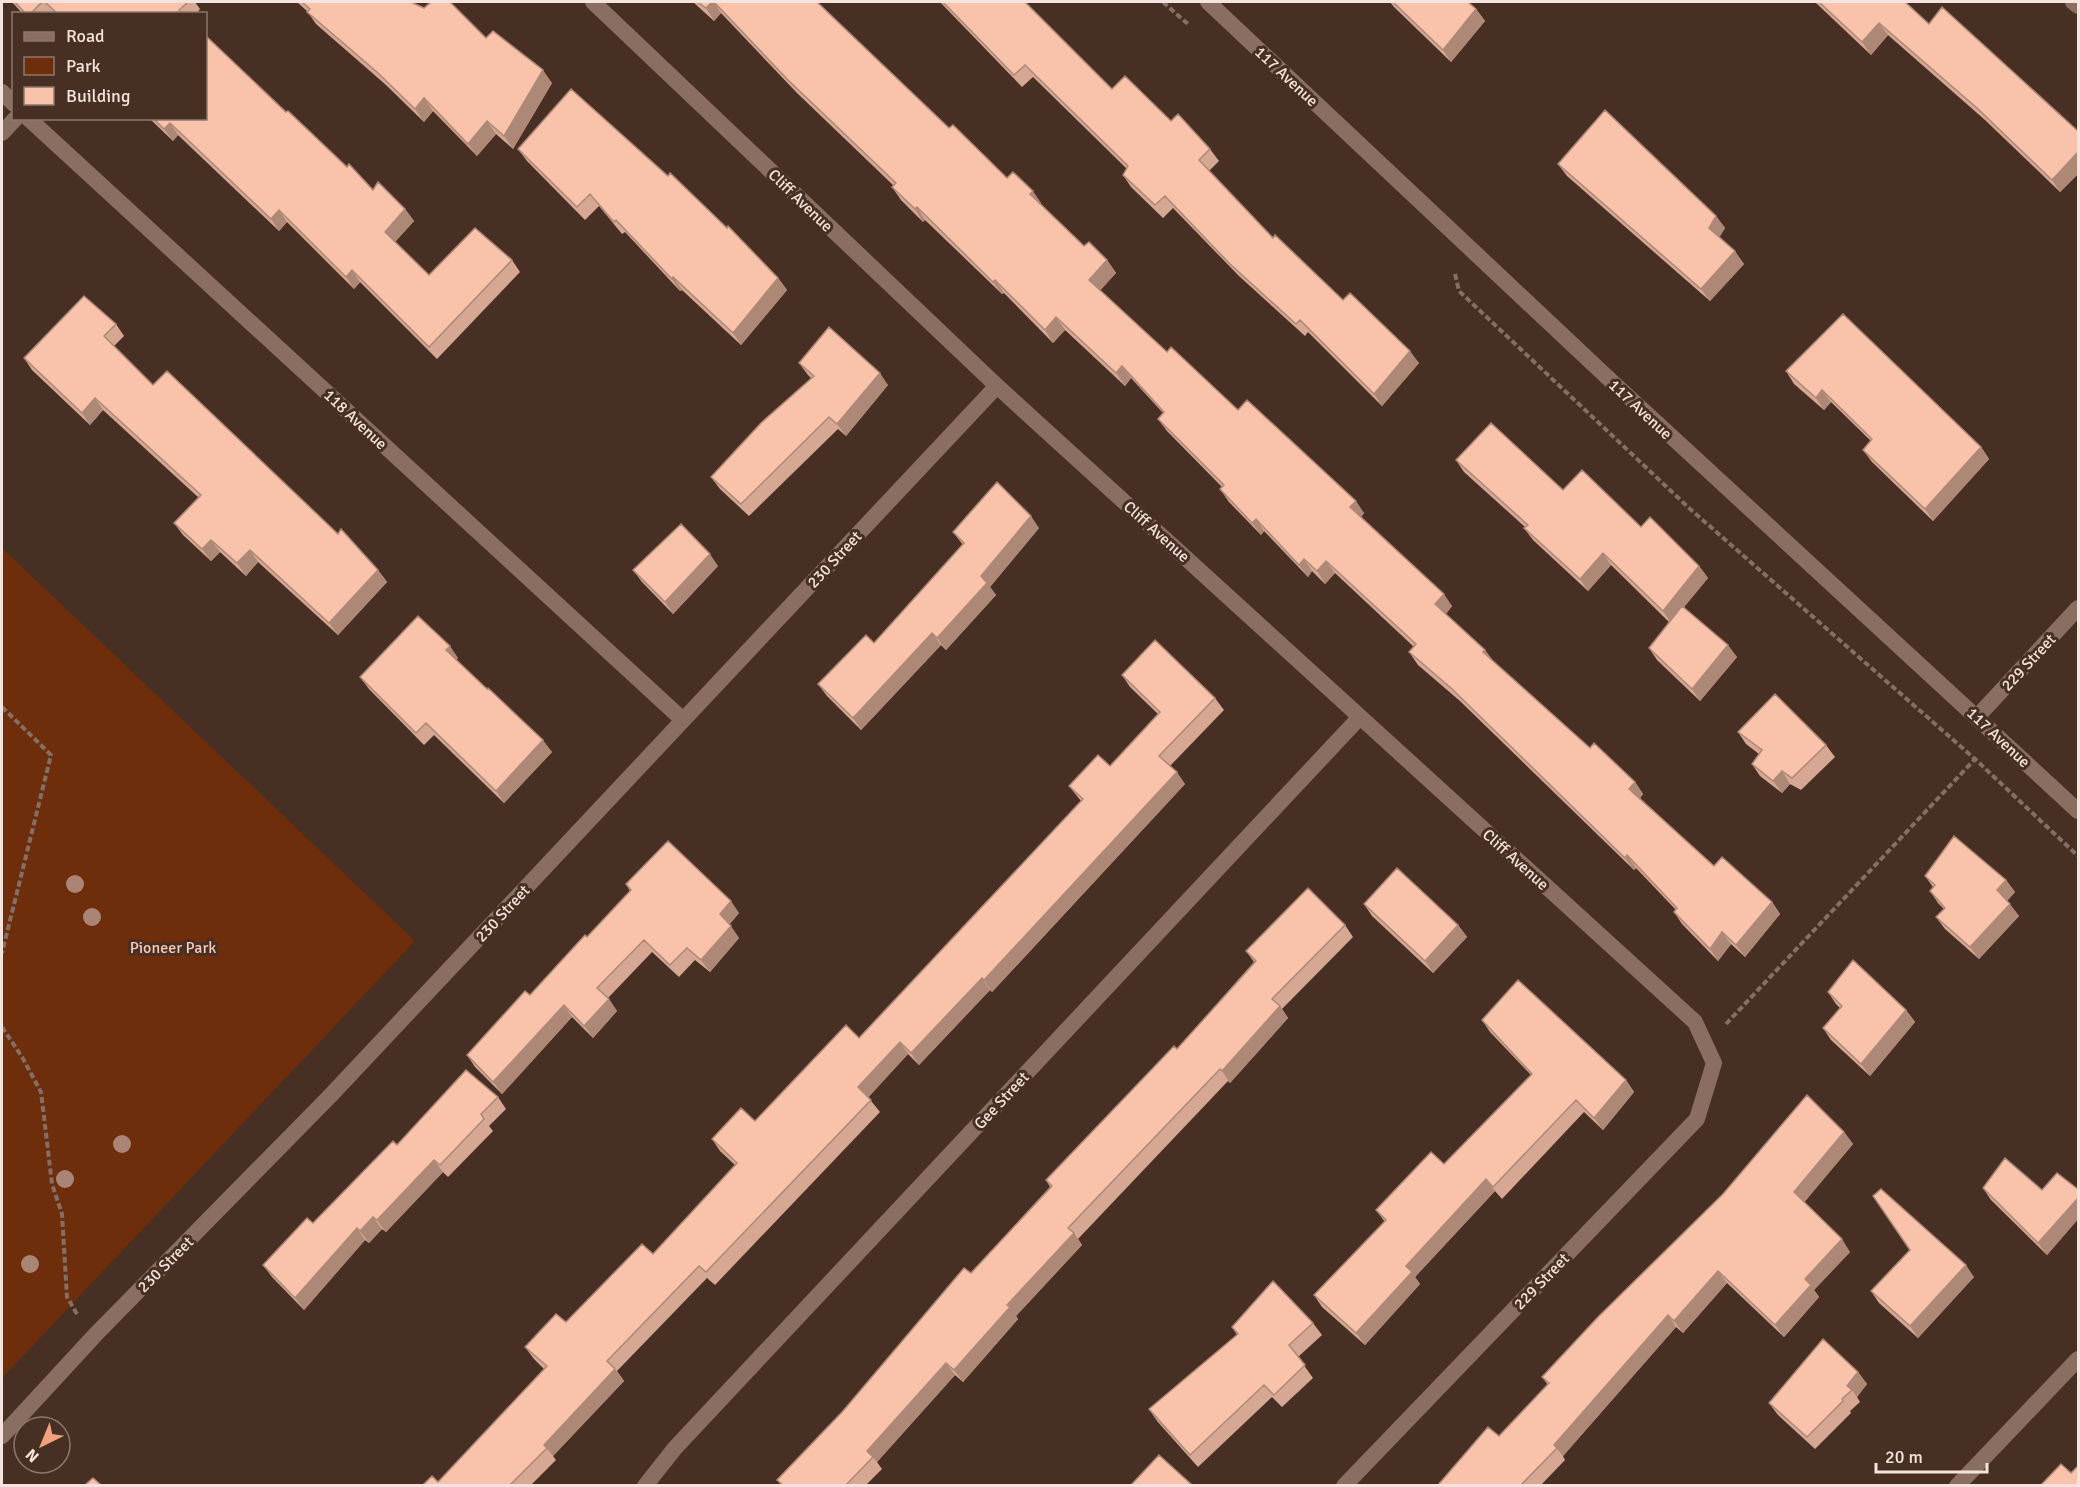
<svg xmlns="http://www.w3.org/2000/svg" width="2080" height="1487" font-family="Signika,sans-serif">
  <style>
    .green { fill: #6e2e0c }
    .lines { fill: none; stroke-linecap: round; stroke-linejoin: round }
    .path { stroke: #856e65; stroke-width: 4; stroke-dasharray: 6 3; stroke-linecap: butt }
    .service { stroke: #8a6e61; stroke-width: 16 }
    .minor { stroke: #8a6e61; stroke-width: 16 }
    .tree { fill: #aa8575 }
    .wall { fill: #d6a792 }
    .shaded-wall { fill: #ae8877 }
    .building { fill: #f9c2aa; stroke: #ae8877; stroke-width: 1.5 }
    .labels { text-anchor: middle; stroke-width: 6; stroke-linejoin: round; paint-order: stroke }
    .street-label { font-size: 16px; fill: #f5e4dd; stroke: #482f24 }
    .park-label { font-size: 16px; fill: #facbb8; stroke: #482f24 }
  </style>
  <rect width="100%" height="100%" fill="#482f24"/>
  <!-- green -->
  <path class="green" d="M2 548 415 941 2 1378Z"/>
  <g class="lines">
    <!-- path -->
    <path class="path" d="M1163 2 1189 25
      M1455 274 1459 291 1689 508 1975 759 2078 856
      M2 707 51 755 2 953
      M1726 1024 1975 759
      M2 1027 22 1057 41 1092 52 1184 62 1214 67 1297 77 1314"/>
    <!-- service -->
    <path class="service" d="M2 133 16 118"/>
    <!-- minor -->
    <path class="minor" d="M593 2 997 386 1695 1022 1714 1063 1697 1119 1344 1486
      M1208 2 1608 378 2078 811
      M2073 2 2078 6
      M2 92 14 104
      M28 118 683 720
      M1977 717 2078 608
      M2 1436 97 1333 331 1095 997 386
      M645 1486 675 1448 1360 717
      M1957 1486 2078 1359"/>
  </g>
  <!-- trees -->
  <g class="tree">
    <circle cx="75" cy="884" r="9"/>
    <circle cx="92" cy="917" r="9"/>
    <circle cx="122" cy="1144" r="9"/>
    <circle cx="65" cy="1179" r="9"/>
    <circle cx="30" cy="1264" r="9"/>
  </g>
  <!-- wall -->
  <path class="wall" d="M12 2H195L200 9 196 14H53L52 12 50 14H23Z
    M297 2H411L486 38 552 83 513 149 496 134 477 156 433 111 424 122 386 85 316 24 307 11Z
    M693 2H817L949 128 1007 178 1041 203V204L1084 246 1107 260 1116 273 1100 290 1167 352 1364 513 1361 517 1452 606 1446 614 1485 650 1493 661 1590 748 1635 782 1643 794 1640 798 1714 866 1772 902 1780 914 1745 957 1731 944 1718 961 1682 924 1674 912 1676 910 1636 868 1634 870 1460 701 1418 665 1409 652 1414 647 1335 573 1325 584 1312 571 1308 577 1264 531 1261 535 1229 502 1220 489 1222 487 1167 431 1158 419 1163 413 1131 378 1125 386 1065 330 1053 343 1004 293 1002 294 925 220 923 222 901 200 892 187 894 186 797 93 721 13 714 21Z
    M940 2H1025L1112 89 1171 121 1210 149 1219 161 1209 171 1273 238 1343 300 1419 363 1382 406 1308 332 1305 336 1239 276 1173 208 1163 218 1131 187 1123 175 1127 169 1033 77 1022 87Z
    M1390 2H1468L1476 9 1485 21 1451 62 1394 7Z
    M1815 2H1905L1929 24 2079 132V173L2060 192 1985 120 1888 35 1871 55Z
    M286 112 373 190 405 209 414 221 395 242 429 275 512 260 520 272 437 359 360 282 354 289 287 222 279 231 178 135 173 141 149 118H206Z
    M518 149 778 278 787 290 741 345 682 290 680 291 625 232 622 234 599 206 585 220 527 161Z
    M1558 164 1716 216 1725 228 1719 237 1744 264 1710 301 1567 176Z
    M116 324 124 336 114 346 153 385 338 534 378 570 387 582 338 635 258 562 246 576 220 552 211 561 183 535 174 523 199 498 103 410 90 425 32 370 24 358Z
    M799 363 888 385 846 436 838 429 749 516 720 489 711 477 811 378 808 375Z
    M1786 371 1981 447 1989 459 1933 521 1872 462 1863 450 1871 441 1831 402 1824 410 1794 384Z
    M1456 460 1563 490 1641 527 1699 566 1708 578 1684 607 1737 657 1700 701 1657 660 1649 648 1669 622 1611 565 1588 591 1533 540 1524 528 1525 527 1464 472Z
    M1039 528 990 587 996 595 946 650 941 645 861 730 827 696 818 684 874 643 963 545 953 532Z
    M718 566 673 614 642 582 633 570Z
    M458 658 456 660 552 752 504 803 434 735 424 745 369 689 360 677Z
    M1122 675 1215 698 1224 710 1170 766 1185 784 992 992 990 990 919 1065 908 1054 868 1097 880 1112 715 1285 707 1278 617 1371 624 1381 553 1456 556 1460 531 1485H423L438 1482 544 1369 534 1359 525 1347 566 1322 653 1254 735 1165 720 1151 712 1139 755 1121 859 1038 1081 801 1069 786 1110 766 1158 714 1130 687Z
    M1738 732 1826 745 1835 757 1801 790 1790 784 1782 793 1760 776 1752 764 1759 754 1746 744Z
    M1925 876 2006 880 2015 892 2007 901 2019 916 1979 959 1945 929 1936 917 1944 909 1938 903 1930 891 1933 887Z
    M626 884 739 913 729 925 739 938 710 972 695 960 679 977 652 952 608 998 617 1011 593 1038 572 1017 502 1094 475 1067 467 1055 530 995 587 937 630 891Z
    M1364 904 1458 925 1467 937 1433 973 1372 916Z
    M1345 925 1353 937 1282 1009 1288 1018 1230 1083 1228 1081 1078 1239 1082 1245 1016 1316 1018 1319 963 1382 955 1375 877 1462 882 1469 866 1485H781L777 1480 843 1411 1050 1187 1046 1180 1177 1049 1254 962 1246 951Z
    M1828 992 1906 1010 1915 1022 1870 1076 1831 1040 1823 1028 1840 1008 1836 1004Z
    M1482 1020 1626 1080 1634 1092 1603 1130 1584 1112 1502 1199 1495 1191 1415 1277 1420 1284 1365 1345 1322 1307 1314 1295 1385 1222 1376 1210 1444 1164 1531 1075 1490 1032Z
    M498 1097 506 1109 489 1126 493 1131 448 1177 443 1172 386 1232 382 1229 369 1243 365 1240 304 1310 272 1277 263 1265 313 1223 397 1145Z
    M1844 1132 1853 1144 1804 1202 1850 1252 1814 1290 1819 1297 1784 1337 1727 1283 1683 1333 1676 1327 1563 1456 1565 1460 1541 1485H1438L1499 1436 1548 1385 1542 1377Z
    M1983 1188 2042 1190H2079V1218L2047 1255 1991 1200Z
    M1910 1250 1974 1277 1918 1338 1879 1303 1871 1291Z
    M1313 1323 1322 1335 1298 1357 1313 1378 1282 1407 1272 1397 1198 1467 1157 1421 1149 1409 1237 1335 1232 1327Z
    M1858 1372 1867 1384 1857 1397 1860 1402 1850 1411 1851 1413 1815 1449 1778 1415 1769 1403Z"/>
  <!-- shaded-wall -->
  <path class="shaded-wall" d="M712 2H714L721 13 714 21 706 8Z
    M1476 9 1485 21 1451 62 1443 50Z
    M1879 23 1888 35 1871 55 1862 42Z
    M543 70 552 83 513 149 504 136Z
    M424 98 433 111 424 122 415 109Z
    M487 121 496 134 477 156 468 144Z
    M170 123 178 135 173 141 164 129Z
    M2079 151V173L2060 192 2052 180Z
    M1033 191 1041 203 1039 207 1030 194Z
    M917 207 925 220 923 222 915 209Z
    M405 209 414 221 393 244 385 232Z
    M279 210 287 222 279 231 271 219Z
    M1716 216 1725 228 1718 240 1709 228Z
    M1735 251 1744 264 1710 301 1701 289Z
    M1107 260 1116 273 1098 293 1089 280Z
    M352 270 360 282 354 289 346 277Z
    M673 277 682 290 680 291 672 279Z
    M778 278 787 290 741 345 733 333Z
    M995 280 1004 293 1002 294 993 282Z
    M1056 317 1065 330 1053 343 1045 330Z
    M1410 351 1419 363 1382 406 1374 394Z
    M1122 366 1131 378 1125 386 1116 373Z
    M880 373 888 385 846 436 837 424Z
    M1822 390 1831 402 1824 410 1816 398Z
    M95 398 103 410 90 425 82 413Z
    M1981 447 1989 459 1933 521 1925 509Z
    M1356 501 1364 513 1359 520 1350 507Z
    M1031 516 1039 528 990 587 996 595 946 650 937 638 981 576Z
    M1256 519 1264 531 1261 535 1252 523Z
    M211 540 220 552 211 561 202 549Z
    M250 550 258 562 246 576 237 563Z
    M1603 553 1611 565 1588 591 1580 579Z
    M710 554 718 566 673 614 665 602Z
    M1304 559 1312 571 1308 577 1299 565Z
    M1326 561 1335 573 1325 584 1317 571Z
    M1699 566 1708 578 1671 623 1663 611Z
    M378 570 387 582 338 635 329 623Z
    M1444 594 1452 606 1444 616 1435 604Z
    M932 633 941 645 861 730 853 718Z
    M1728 645 1737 657 1700 701 1692 689Z
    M450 646 458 658 454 662 446 650Z
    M1485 650 1494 662 1483 652Z
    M543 740 552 752 504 803 496 791Z
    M1782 771 1790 784 1782 793 1773 781Z
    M1177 772 1185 784 992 992 984 980Z
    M1635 782 1643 794 1638 801 1629 789Z
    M1627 855 1636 868 1634 870 1625 858Z
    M2006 880 2015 892 2006 902 1997 890Z
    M731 901 739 913 728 926 720 914Z
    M1772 902 1780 914 1745 957 1736 945Z
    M2010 904 2019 916 1979 959 1970 947Z
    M1458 925 1467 937 1433 973 1425 961Z
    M731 926 739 938 710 972 701 960Z
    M1722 932 1731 944 1718 961 1710 949Z
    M982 978 990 990 919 1065 911 1053Z
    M609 999 617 1011 593 1038 584 1026Z
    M564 1005 572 1017 502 1094 493 1082Z
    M1280 1006 1288 1018 1230 1083 1222 1071Z
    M1906 1010 1915 1022 1870 1076 1861 1064Z
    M900 1042 908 1054 867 1099 858 1087Z
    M1626 1080 1634 1092 1603 1130 1594 1118Z
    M1844 1132 1853 1144 1803 1204 1794 1192Z
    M434 1160 443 1172 386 1232 377 1220Z
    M1486 1179 1495 1191 1415 1277 1420 1284 1365 1345 1356 1333 1406 1266Z
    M2079 1197V1218L2047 1255 2038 1243Z
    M373 1217 382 1229 369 1243 360 1231Z
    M357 1228 365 1240 304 1310 295 1298Z
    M1074 1233 1082 1245 1016 1316 1018 1319 963 1382 954 1370 1007 1305Z
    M1842 1239 1850 1252 1814 1290 1819 1297 1784 1337 1775 1325 1805 1279Z
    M1966 1265 1974 1277 1918 1338 1910 1326Z
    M1718 1271 1727 1283 1683 1333 1674 1321Z
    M1668 1315 1676 1327 1563 1456 1554 1445Z
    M946 1363 955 1375 877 1462 867 1451Z
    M615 1369 624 1381 553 1456 544 1445Z
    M1858 1372 1867 1384 1857 1397 1852 1390 1847 1386Z"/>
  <!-- building -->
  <path class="building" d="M15 2H42L30 14H26Z
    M45 2H188L179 10 182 14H58Z
    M302 2H411L424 8 431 2H450L486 38 493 31 543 70 504 136 487 121 468 144 424 98 415 109 377 72 307 12 310 9Z
    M698 2H712L706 8Z
    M714 2H817L949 128 953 125 1007 178 1013 172 1033 191 1030 194 1084 246 1089 242 1107 260 1089 280 1167 352 1171 347 1238 410 1247 400 1356 501 1350 507 1444 594 1435 604 1485 650 1483 652 1590 748 1594 743 1635 782 1629 789 1714 866 1722 857 1772 902 1736 945 1722 932 1710 949 1674 912 1677 908 1627 855 1625 858 1451 688 1409 652 1416 644 1326 561 1317 571 1304 559 1299 565 1256 519 1252 523 1220 489 1224 485 1158 419 1164 412 1122 366 1116 373 1056 317 1045 330 995 280 993 282 917 207 915 209 892 187 896 183 788 80Z
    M943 2H1025L1112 89 1125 76 1171 121 1178 114 1210 149 1199 160 1273 238 1275 235 1343 300 1350 293 1410 351 1374 394 1300 320 1296 324 1230 264 1165 196 1155 205 1123 175 1128 166 1025 65 1014 75Z
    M1393 2H1468L1476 9 1443 50Z
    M1819 2H1905L1929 24 1942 7 2079 132V151L2052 180 1977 108 1879 23 1862 42Z
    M206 36 286 112 288 111 347 167 349 164 373 190 378 182 405 209 385 232 429 275 475 228 512 260 429 347 352 270 346 277 279 210 271 219 170 123 164 129 153 118H206Z
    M571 89 668 176 670 173 727 228 728 226 778 278 733 333 673 277 672 279 616 220 614 222 590 194 577 207 518 149Z
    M1605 110 1716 216 1709 228 1735 251 1701 289 1558 164Z
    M84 296 116 324 104 336 153 385 167 371 338 534 341 529 378 570 329 623 250 550 237 563 211 540 202 549 174 523 201 495 95 398 82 413 24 358Z
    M1843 314 1981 447 1925 509 1863 450 1872 439 1822 390 1816 398 1786 371Z
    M829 327 880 373 837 424 829 417 741 504 711 477 761 423 814 376 799 363Z
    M1491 423 1563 490 1582 470 1641 527 1650 517 1699 566 1663 611 1603 553 1580 579 1524 528 1528 525 1456 460Z
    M997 482 1031 516 981 576 987 583 937 638 932 633 853 718 818 684 866 635 874 643 964 543 953 532Z
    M681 524 710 554 665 602 633 570Z
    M1682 606 1728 645 1692 689 1649 648Z
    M418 616 450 646 446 650 487 689 488 688 543 740 496 791 426 723 416 733 360 677Z
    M1155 640 1215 698 1159 756 1177 772 984 980 982 978 911 1053 900 1042 858 1087 871 1100 706 1272 699 1266 607 1361 615 1369 544 1445 547 1448 510 1485H423L432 1476 438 1482 547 1366 525 1347 556 1314 566 1322 642 1244 653 1254 737 1163 712 1139 741 1108 755 1121 846 1025 859 1038 1083 799 1069 786 1098 755 1110 766 1160 712 1122 675Z
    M1775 694 1826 745 1792 778 1782 771 1773 781 1752 764 1762 750 1738 732Z
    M1954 836 2006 880 1997 890 2010 904 1970 947 1936 917 1945 908 1930 891 1935 885 1925 876Z
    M668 841 731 901 720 914 731 926 701 960 687 948 670 965 644 940 597 988 609 999 584 1026 564 1005 493 1082 467 1055 525 991 530 995 585 935 587 937 631 890 626 884Z
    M1397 868 1458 925 1425 961 1364 904Z
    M1308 888 1345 925 1272 999 1280 1006 1222 1071 1220 1069 1068 1228 1074 1233 1007 1305 1010 1307 954 1370 946 1363 867 1451 873 1457 846 1485H783L777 1480 843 1411 964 1268 971 1273 1052 1186 1046 1180 1174 1046 1177 1049 1256 961 1246 951Z
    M1853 960 1906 1010 1861 1064 1823 1028 1842 1006 1828 992Z
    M1518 980 1626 1080 1594 1118 1576 1100 1493 1187 1486 1179 1406 1266 1412 1272 1356 1333 1314 1295 1386 1220 1376 1210 1431 1152 1444 1164 1532 1074 1482 1020Z
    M466 1070 498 1097 481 1114 484 1119 440 1165 434 1160 377 1220 373 1217 360 1231 357 1228 295 1298 263 1265 307 1218 313 1223 393 1141 397 1145Z
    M1807 1095 1844 1132 1794 1192 1842 1239 1805 1279 1811 1285 1775 1325 1718 1271 1674 1321 1668 1315 1554 1445 1557 1448 1521 1485H1438L1488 1427 1499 1436 1549 1383 1542 1377 1598 1317 1723 1194Z
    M2005 1158 2042 1190 2057 1173 2079 1190V1197L2038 1243 1983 1188Z
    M1881 1189 1966 1265 1910 1326 1871 1291 1910 1250 1873 1196Z
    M1273 1281 1313 1323 1289 1345 1305 1365 1274 1395 1264 1385 1190 1455 1149 1409 1238 1334 1232 1327Z
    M1823 1339 1858 1372 1847 1386 1852 1390 1842 1399 1843 1401 1807 1437 1769 1403Z
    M1159 1455 1192 1485H1131Z
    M2061 1464 2071 1473 2079 1465V1485H2041Z
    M93 1478 101 1485H85Z"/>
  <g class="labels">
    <!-- street labels -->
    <g class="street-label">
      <text transform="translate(1287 76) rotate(43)" y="6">117 Avenue</text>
      <text transform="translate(801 200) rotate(44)" y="6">Cliff Avenue</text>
      <text transform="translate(1641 409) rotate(43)" y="6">117 Avenue</text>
      <text transform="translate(356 419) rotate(43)" y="6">118 Avenue</text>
      <text transform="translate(1157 531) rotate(42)" y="6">Cliff Avenue</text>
      <text transform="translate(834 559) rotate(-47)" y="6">230 Street</text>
      <text transform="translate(2028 662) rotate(-47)" y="6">229 Street</text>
      <text transform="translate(1999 737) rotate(43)" y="6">117 Avenue</text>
      <text transform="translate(1516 859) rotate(42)" y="6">Cliff Avenue</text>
      <text transform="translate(502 913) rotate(-47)" y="6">230 Street</text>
      <text transform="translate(1001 1100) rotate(-47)" y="6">Gee Street</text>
      <text transform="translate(165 1264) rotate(-45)" y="6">230 Street</text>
      <text transform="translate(1541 1281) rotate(-46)" y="6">229 Street</text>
    </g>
    <!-- park labels -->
    <g class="park-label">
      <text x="173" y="953">Pioneer Park</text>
    </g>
  </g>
  <!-- border -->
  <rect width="2080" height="1487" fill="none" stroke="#f5e4dd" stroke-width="6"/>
  <!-- legend -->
  <rect x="12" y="12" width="195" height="108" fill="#482f24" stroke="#8d776e" stroke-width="1.5"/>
  <rect x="24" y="32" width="30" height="9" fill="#8a6e61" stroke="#8d776e" stroke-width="1.5"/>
  <text x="66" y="42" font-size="18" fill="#f5e4dd">Road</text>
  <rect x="24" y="57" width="30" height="18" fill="#6e2e0c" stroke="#8d776e" stroke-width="1.5"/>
  <text x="66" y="72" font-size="18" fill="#f5e4dd">Park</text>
  <rect x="24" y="87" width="30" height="18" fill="#f9c2aa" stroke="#8d776e" stroke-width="1.5"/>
  <text x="66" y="102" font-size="18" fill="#f5e4dd">Building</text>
  <!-- north arrow -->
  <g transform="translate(42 1445) rotate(223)"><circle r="28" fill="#482f24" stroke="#8d776e" stroke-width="1.5"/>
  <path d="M0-4.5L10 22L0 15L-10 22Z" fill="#f2a17e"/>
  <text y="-9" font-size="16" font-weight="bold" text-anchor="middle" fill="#f5e4dd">N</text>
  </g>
  <!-- scale -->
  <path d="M1876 1463v9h111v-9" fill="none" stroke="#f5e4dd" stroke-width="3"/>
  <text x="1885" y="1463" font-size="18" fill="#f5e4dd" stroke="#482f24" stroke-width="4.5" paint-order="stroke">20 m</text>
</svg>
